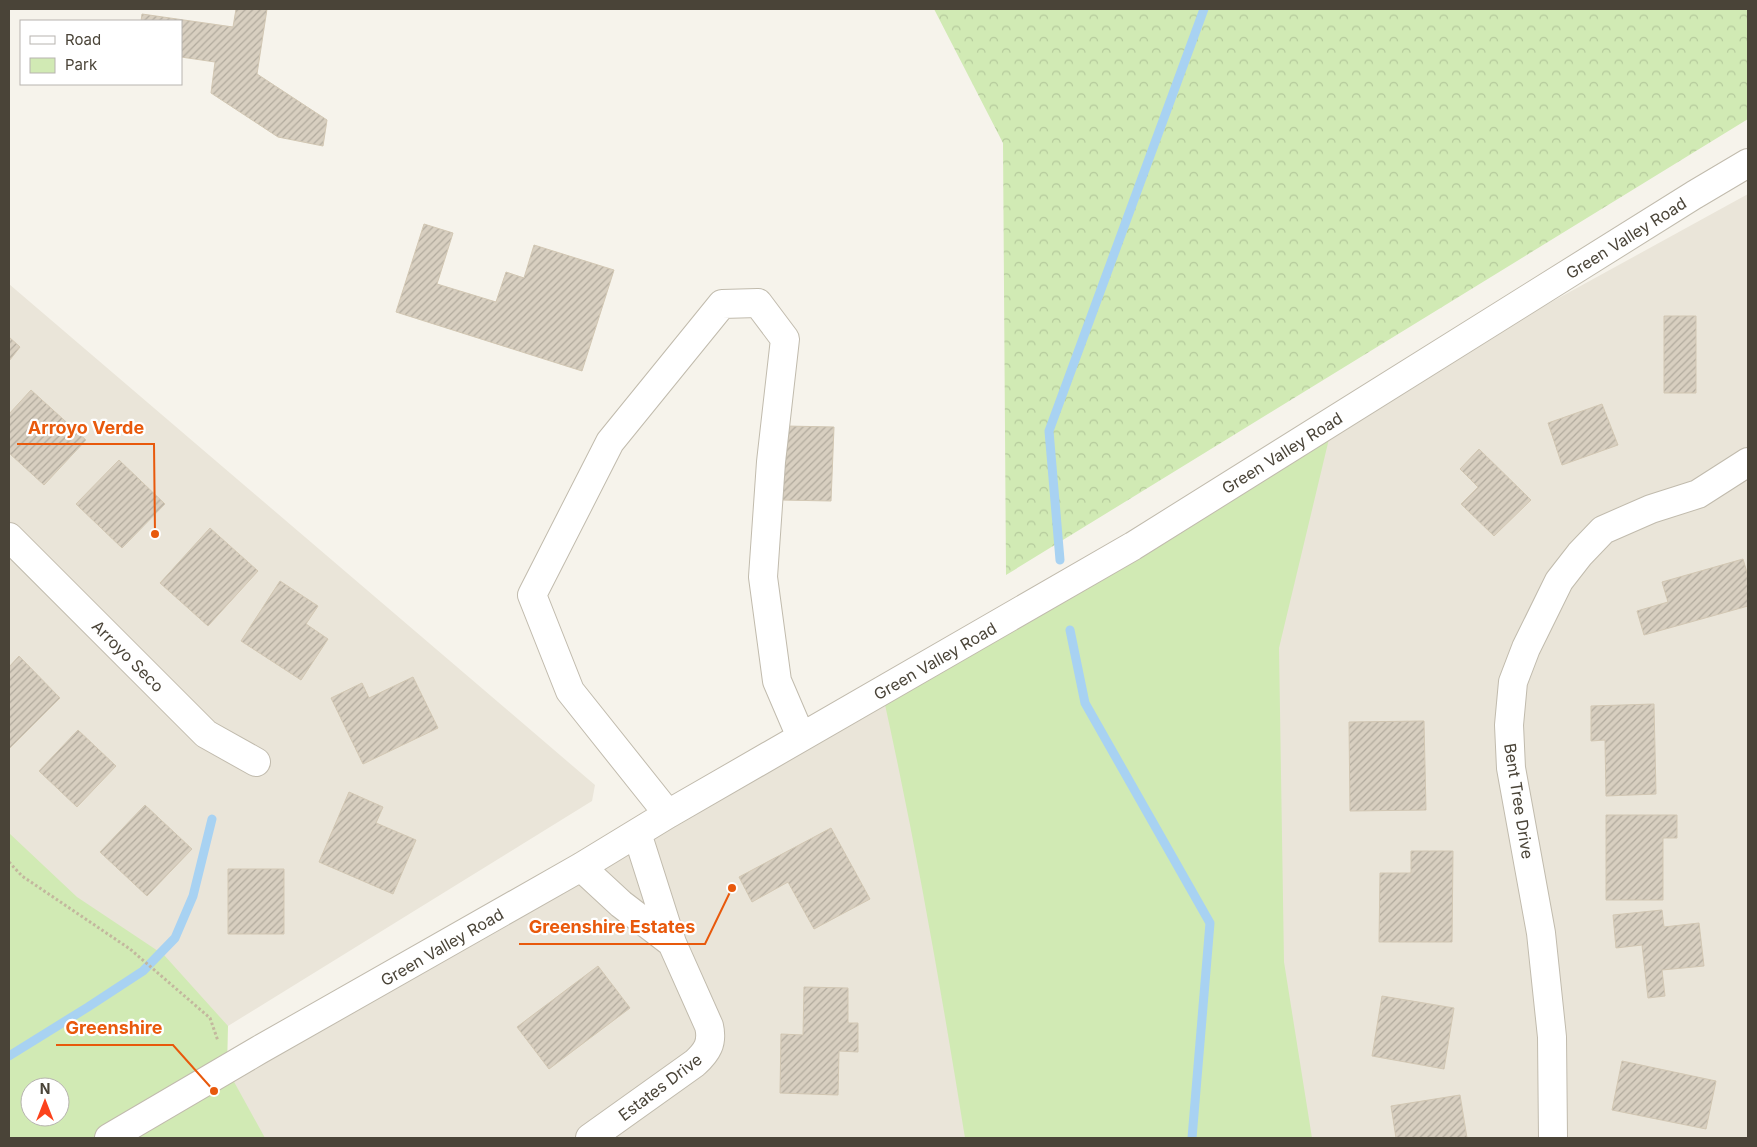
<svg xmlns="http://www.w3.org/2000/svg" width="1757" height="1147" font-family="Inter,sans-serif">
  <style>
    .residential { fill: #eae5d9; fill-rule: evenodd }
    .green { fill: #d1eab4; fill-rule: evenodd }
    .forest { fill: url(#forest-crowns) }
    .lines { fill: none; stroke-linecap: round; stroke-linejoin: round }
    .stream { stroke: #a8d2f2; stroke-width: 9 }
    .building { fill: url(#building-hatch); stroke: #d2c7b3 }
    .minor-casing { stroke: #c1bbad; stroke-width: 30 }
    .path { stroke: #c3b79e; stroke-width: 3; stroke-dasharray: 2.5 2.5; stroke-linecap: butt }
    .minor { stroke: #fff; stroke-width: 28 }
    .labels { text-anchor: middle; stroke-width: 4.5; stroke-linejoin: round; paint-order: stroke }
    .street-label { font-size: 16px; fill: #4a4438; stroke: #fff }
    .leader { fill: none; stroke: #e8590c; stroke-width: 2 }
    .callout-dot { fill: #e8590c; stroke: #fff; stroke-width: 2 }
    .callout-label { font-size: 18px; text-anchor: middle; font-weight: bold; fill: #e8590c; stroke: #fff; stroke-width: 4.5; stroke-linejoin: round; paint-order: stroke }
  </style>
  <defs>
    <pattern id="forest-crowns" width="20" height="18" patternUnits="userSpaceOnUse" patternTransform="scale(1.25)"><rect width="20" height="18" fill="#d1eab4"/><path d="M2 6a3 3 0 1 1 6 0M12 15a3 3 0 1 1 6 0" fill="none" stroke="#b5ca9c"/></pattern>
    <pattern id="building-hatch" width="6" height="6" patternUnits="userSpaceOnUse" patternTransform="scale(1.25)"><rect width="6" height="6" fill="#d8cfc0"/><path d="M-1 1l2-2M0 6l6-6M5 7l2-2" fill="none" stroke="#b1aa9d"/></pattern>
  </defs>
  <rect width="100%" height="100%" fill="#f6f3eb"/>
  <!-- residential -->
  <path class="residential" d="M1748 194V1138H109L1333 422Z
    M9 284 595 785 592 801 228 1026 37 1138H9ZM30 1087H60V1117H30Z"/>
  <!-- green -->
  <path class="green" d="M1333 422 1279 648 1284 962 1312 1138H965C941 989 915 839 882 691Z
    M9 833 77 897 164 955 228 1026 227 1069 265 1138H9ZM30 1087H60V1117H30Z"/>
  <!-- forest -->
  <path class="forest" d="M934 9H1748V119L1006 575 1003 143Z"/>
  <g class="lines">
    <!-- stream -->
    <path class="stream" d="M1060 560 1049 431 1204 9
      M1070 630 1085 703 1210 923 1192 1138
      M9 1056 88 1007 143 971 175 938 193 896 212 819"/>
  </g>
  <!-- building -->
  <path class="building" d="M236 9H267L257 74 327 120 323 146 278 137 211 93 215 62 181 57V21H141L142 14 233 27Z
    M424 224 453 233 437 284 496 302 506 272 524 278 534 245 614 270 582 371 396 312Z
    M1664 316H1696V393H1664Z
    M9 337 20 347 9 361Z
    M31 390 86 440 44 485 9 453V414Z
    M1602 404 1618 445 1562 465 1548 423Z
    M785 426 834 427 831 501 782 500Z
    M1479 449 1531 500 1494 536 1461 504 1478 487 1460 469Z
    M119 460 165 504 122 548 76 504Z
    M210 528 258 571 208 626 160 583Z
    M1743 559 1748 576V606L1644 635 1637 611 1668 602 1662 582Z
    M280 581 318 606 306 624 328 639 301 680 241 641Z
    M19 656 60 698 9 749V667Z
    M413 677 438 728 363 764 331 698 362 683 369 698Z
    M1654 704 1656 794 1606 796 1605 740 1591 741V706Z
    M1424 721 1426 810 1350 811 1349 722Z
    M78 730 116 766 77 807 39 771Z
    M349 792 383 807 376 823 416 840 393 894 319 862Z
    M145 805 192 849 147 896 100 852Z
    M1606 815H1677V838H1663V900H1606Z
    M831 828 870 899 814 929 788 882 752 902 739 877Z
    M1411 851H1453L1452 942H1379L1380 873H1411Z
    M228 869H284V934H228Z
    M1662 910 1664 927 1699 923 1704 966 1662 970 1665 996 1648 998 1642 945 1616 948 1613 915Z
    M598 966 630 1008 549 1069 517 1027Z
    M804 987 848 988V1023H858V1052L839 1051 838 1095 780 1093 781 1034 803 1035Z
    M1382 996 1454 1008 1444 1069 1372 1056Z
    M1622 1061 1716 1081 1706 1129 1612 1110Z
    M1460 1095 1467 1138H1396L1391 1106Z"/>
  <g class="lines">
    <!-- minor casing -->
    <g class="minor-casing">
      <path id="minor" d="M9 537 206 734 256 762
        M668 814 570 691 532 595 610 442 722 304 758 303 785 339 771 462 763 577 777 681 801 737
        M581 867 621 904 672 943
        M109 1138 259 1050 581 867 668 814 1133 546 1694 195 1748 163
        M590 1138 695 1063C707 1052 713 1043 709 1026L672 943 637 833
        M1553 1138 1552 1037 1541 933 1511 768 1509 725 1513 682 1526 648 1559 581 1580 554 1603 530 1651 509 1698 494 1748 462"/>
    </g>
    <!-- path -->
    <path class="path" d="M9 862 22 876 130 949 210 1018 218 1041"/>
    <!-- minor -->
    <use href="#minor" class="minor"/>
  </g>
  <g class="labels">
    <!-- street labels -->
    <g class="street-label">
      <text transform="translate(1626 238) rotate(-32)" y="6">Green Valley Road</text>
      <text transform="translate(1282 453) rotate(-32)" y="6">Green Valley Road</text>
      <text transform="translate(128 656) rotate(45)" y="6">Arroyo Seco</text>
      <text transform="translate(935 661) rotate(-30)" y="6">Green Valley Road</text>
      <text transform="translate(1519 801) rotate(81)" y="6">Bent Tree Drive</text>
      <text transform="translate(442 947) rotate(-30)" y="6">Green Valley Road</text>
      <text transform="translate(660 1087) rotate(-37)" y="6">Estates Drive</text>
    </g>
  </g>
  <!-- callouts -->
  <path class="leader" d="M155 534L154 444H17M732 888L705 944H519M214 1091L173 1045H56"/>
  <g class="callout-dot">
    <circle cx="155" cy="534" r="5"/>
    <circle cx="732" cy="888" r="5"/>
    <circle cx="214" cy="1091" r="5"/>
  </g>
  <g class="callout-label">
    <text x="86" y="434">Arroyo Verde</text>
    <text x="612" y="933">Greenshire Estates</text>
    <text x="114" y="1034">Greenshire</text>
  </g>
  <!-- border -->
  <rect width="1757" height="1147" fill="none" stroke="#4a4438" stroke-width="20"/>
  <!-- legend -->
  <rect x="20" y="20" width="162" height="65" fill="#ffffff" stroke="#b7b4af"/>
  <rect x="30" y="36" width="25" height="8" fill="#ffffff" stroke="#b7b4af"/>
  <text x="65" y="45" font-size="15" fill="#4a4438">Road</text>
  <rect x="30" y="58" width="25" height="15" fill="#d1eab4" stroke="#b7b4af"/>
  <text x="65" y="70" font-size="15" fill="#4a4438">Park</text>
  <!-- north arrow -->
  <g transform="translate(45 1102)"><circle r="24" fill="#ffffff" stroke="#b7b4af"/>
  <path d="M0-4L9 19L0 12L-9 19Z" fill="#fc421c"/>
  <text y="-8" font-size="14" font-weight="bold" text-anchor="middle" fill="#4a4438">N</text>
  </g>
</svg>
